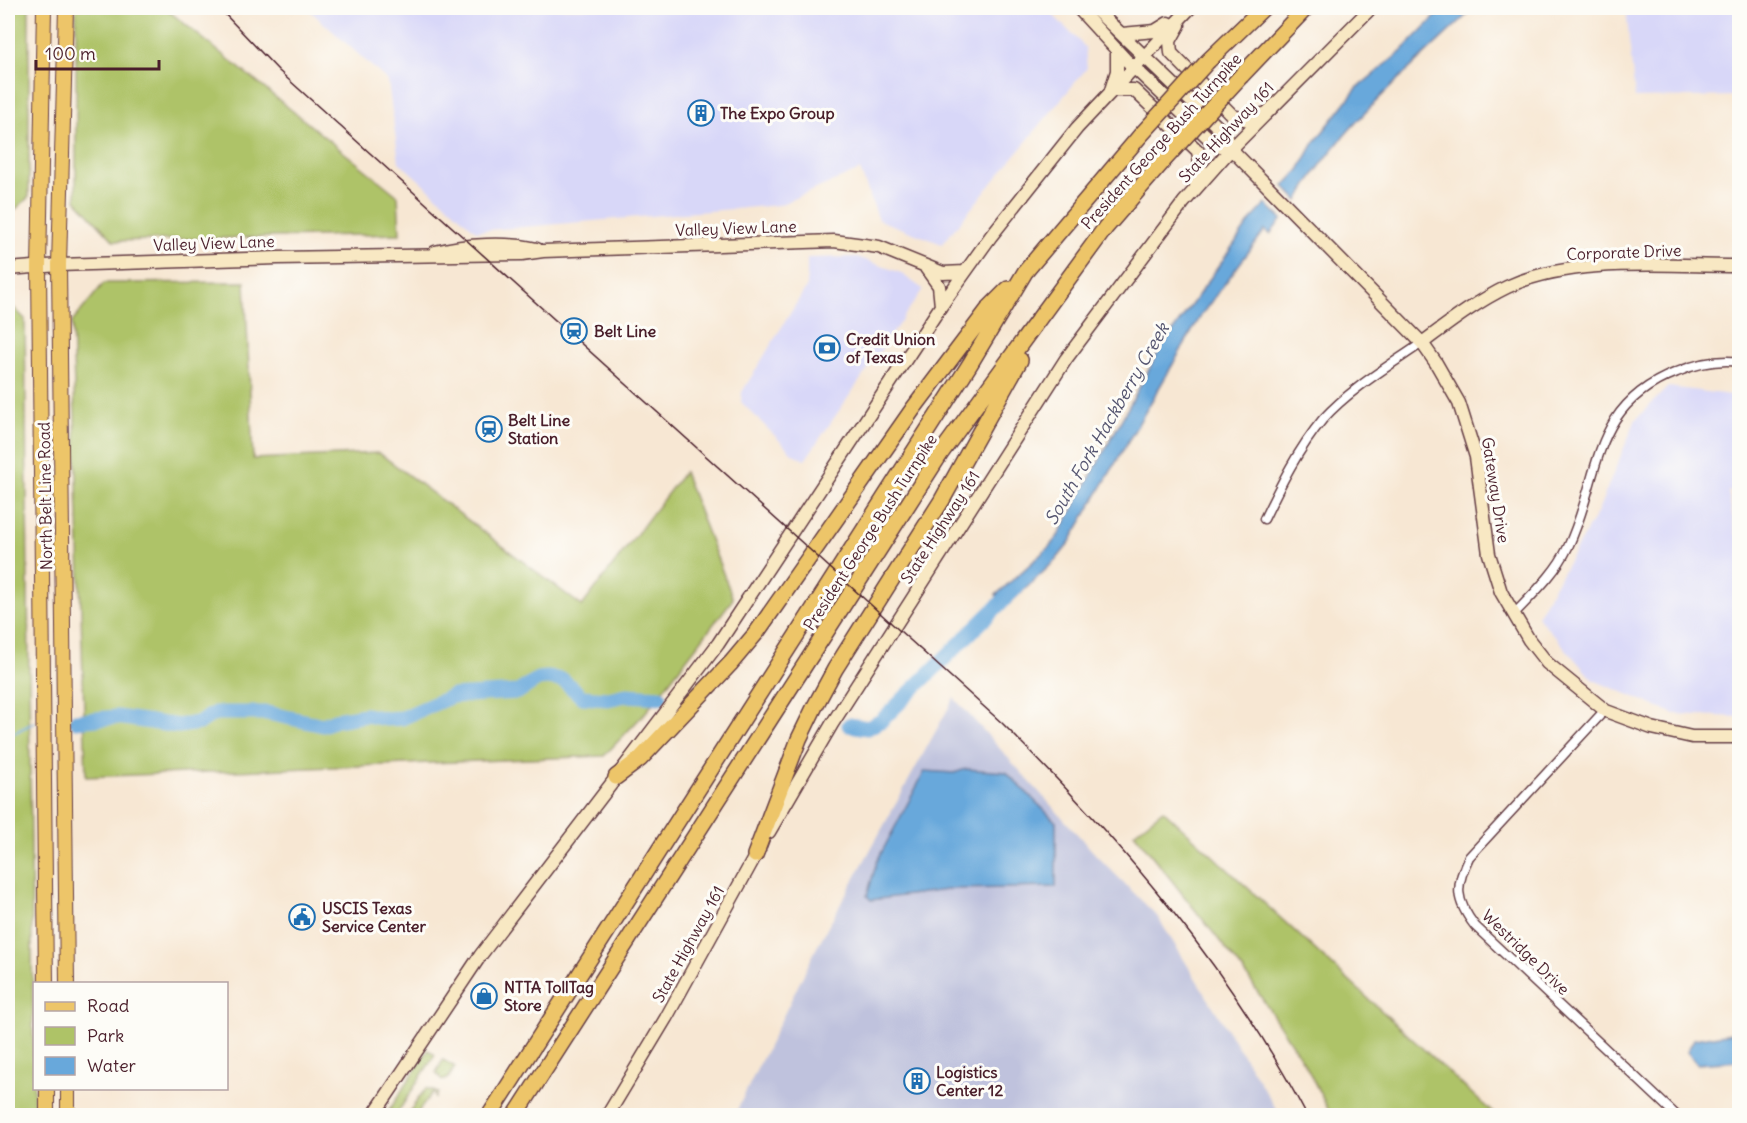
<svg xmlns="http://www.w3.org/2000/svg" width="1747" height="1123" font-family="Delius,sans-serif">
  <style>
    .built { fill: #d8d7f8 }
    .industrial { fill: #bfc2dd }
    .green { fill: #aec367; stroke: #7c7149; stroke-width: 1.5 }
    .water { fill: #68a8db; stroke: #596483; stroke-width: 1.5 }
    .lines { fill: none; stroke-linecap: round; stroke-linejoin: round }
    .stream { stroke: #68a8db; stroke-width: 2 }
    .river { stroke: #68a8db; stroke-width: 15 }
    .street-casing { stroke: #643d44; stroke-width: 11 }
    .secondary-casing { stroke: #643d44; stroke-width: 15 }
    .primary-casing { stroke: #643d44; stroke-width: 16 }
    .highway-casing { stroke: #643d44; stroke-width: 18 }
    .street { stroke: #fff; stroke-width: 8 }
    .secondary { stroke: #f8e8c3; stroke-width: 12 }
    .primary { stroke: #edc569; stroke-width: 14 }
    .highway { stroke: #edc569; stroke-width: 15 }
    .tram { stroke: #4a1f2b; stroke-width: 1.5 }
    .highway-bridge-casing { stroke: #643d44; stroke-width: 18; stroke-linecap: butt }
    .highway-bridge { stroke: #edc569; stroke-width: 15 }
    .labels { text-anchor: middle; stroke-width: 6; stroke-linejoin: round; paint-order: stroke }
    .poi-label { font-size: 16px; font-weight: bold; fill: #4a1f2b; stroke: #fdfcf7; text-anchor: start }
    .street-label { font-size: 16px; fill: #4a1f2b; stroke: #fdfcf7 }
    .water-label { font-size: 18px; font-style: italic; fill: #565671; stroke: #fdfcf7 }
  </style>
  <rect width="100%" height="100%" fill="#fdfcf7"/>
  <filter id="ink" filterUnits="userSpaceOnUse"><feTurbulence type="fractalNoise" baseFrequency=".0167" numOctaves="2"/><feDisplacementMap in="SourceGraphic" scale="12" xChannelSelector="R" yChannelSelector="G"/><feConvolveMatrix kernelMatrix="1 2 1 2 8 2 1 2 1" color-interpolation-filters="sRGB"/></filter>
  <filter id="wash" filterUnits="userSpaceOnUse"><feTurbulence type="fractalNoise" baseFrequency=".008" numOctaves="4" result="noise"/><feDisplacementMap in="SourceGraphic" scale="24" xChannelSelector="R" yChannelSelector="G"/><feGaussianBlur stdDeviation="1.35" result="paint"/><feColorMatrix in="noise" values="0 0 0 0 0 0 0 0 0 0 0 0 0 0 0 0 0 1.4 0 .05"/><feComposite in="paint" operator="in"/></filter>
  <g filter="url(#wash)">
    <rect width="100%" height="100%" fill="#f7e7d3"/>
    <!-- built -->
    <path class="built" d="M307 8H1046L1085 47 1087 68 942 244 879 220 860 170 779 205 476 231 399 162 388 81Z
      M1626 8H1739V96L1635 98Z
      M857 257 899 272 923 289 805 460 793 454 741 402 742 392 807 286V258Z
      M1668 387 1739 396V494L1728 491 1736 535 1740 537 1739 717 1675 714 1593 680 1537 616 1597 513 1636 419Z"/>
    <!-- industrial -->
    <path class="industrial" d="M954 698 1098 857 1157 916 1280 1115 734 1116 818 945Z"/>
    <!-- green -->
    <path class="green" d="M8 8H29V197L8 216Z
      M76 8H165L398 196 400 234 114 241 76 200Z
      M245 282 253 459 379 453 582 606 684 472 733 599 646 712 604 756 86 777 72 322 104 283Z
      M8 302 25 319 34 1116 8 1115Z
      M1163 810 1495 1115H1331L1306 1066 1246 974 1134 833Z
      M428 1050 435 1055 396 1115H386Z
      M443 1060 455 1067 448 1079 442 1080 436 1073Z
      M426 1088 438 1093 435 1099V1094L432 1093 416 1115H407Z"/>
    <!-- water -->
    <path class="water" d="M1444 8H1474C1418 62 1333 133 1298 201L1284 186 1299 170 1314 143 1357 88 1402 51Z
      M1266 204 1282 219 1270 234 1265 230 1202 314 1068 545 1056 560 1009 604 996 595 1049 547 1058 536 1159 351 1251 220Z
      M966 769 1006 772 1056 822V887L954 889 871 900 867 896 877 861 925 771 954 773Z
      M1739 1032V1061L1697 1064 1687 1052 1694 1039Z"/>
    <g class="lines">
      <!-- stream -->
      <path class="stream" d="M8 736 35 722"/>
      <!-- river -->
      <path class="river" d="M76 721 117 717 178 726 199 723 215 713H267L323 725 335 720 366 715 386 719 402 718 452 696 518 692 538 679 547 678 563 680 582 697 608 699 626 695 660 697
        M849 725 868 728 881 721 1018 586"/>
    </g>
  </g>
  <g filter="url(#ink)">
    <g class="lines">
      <!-- street casing -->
      <g class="street-casing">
        <path id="street" d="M1264 519C1281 484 1298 449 1323 419 1350 389 1389 366 1422 343
          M1513 615C1533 594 1556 573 1568 547 1602 475 1589 406 1677 372 1696 364 1718 359 1740 362
          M1605 710 1469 857C1455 886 1455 900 1475 926L1677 1116"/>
      </g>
      <!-- secondary casing -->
      <g class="secondary-casing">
        <path id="secondary" d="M1078 8 1125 59 1216 145 1231 149
          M1094 8 1225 134 1231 149 1422 343 1436 363 1459 403 1476 457 1489 554 1501 592 1529 640 1547 663 1606 711 1652 728 1692 737H1740
          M1179 25 1170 41 1171 53 1233 116 1248 120 1263 114
          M1122 34 1155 31 1168 23
          M1117 51V71L1111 90H1134L1198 151 1201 171 1195 182
          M435 252C466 244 507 242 537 249
          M926 268 939 286 941 306
          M8 269 59 265 278 258 522 254 543 251 834 241 879 247 943 273 965 272
          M1422 343C1449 323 1476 302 1507 287 1572 256 1668 266 1740 266
          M769 832 832 724 1066 359 1184 202 1231 149 1371 8
          M373 1116 480 956 718 644 941 306 991 236 1077 128 1190 8
          M607 1116 666 1018 759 849"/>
      </g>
      <!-- primary casing -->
      <g class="primary-casing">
        <path id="primary" d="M44 8 39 268 46 984
          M66 8 59 265 67 984
          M47 1088V1116
          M68 1088V1116"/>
      </g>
      <!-- highway casing -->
      <g class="highway-casing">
        <path id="highway" d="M1208 61 1263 8
          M1241 76 1306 8
          M616 777 640 759 731 663 757 632 913 409 990 307 1008 289
          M755 855 799 739 815 706 835 669 942 500 1020 360
          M489 1116 970 364 1025 272 1140 136
          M515 1116 941 453 1106 227 1164 160"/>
      </g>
      <!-- street -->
      <use href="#street" class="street"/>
      <!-- secondary -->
      <use href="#secondary" class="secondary"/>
      <!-- primary -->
      <use href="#primary" class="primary"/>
      <!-- highway -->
      <use href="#highway" class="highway"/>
      <!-- tram -->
      <path class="tram" d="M219 8 279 71 1002 723C1119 839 1230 968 1307 1116"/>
      <!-- highway-bridge casing -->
      <g class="highway-bridge-casing">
        <path id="highway-bridge" d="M1140 136 1208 61
          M1164 160 1241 76"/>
      </g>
      <!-- highway-bridge -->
      <use href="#highway-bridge" class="highway-bridge"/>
    </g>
  </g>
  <!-- icons -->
  <defs>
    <g id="building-ring" transform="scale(1.35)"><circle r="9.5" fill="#fdfcf7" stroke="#1f6fb2" stroke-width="1.5"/><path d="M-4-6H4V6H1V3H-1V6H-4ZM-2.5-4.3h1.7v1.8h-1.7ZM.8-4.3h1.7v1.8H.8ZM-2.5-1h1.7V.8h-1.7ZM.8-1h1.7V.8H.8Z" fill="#1f6fb2"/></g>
    <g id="station-ring" transform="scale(1.35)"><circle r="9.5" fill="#fdfcf7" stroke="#1f6fb2" stroke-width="1.5"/><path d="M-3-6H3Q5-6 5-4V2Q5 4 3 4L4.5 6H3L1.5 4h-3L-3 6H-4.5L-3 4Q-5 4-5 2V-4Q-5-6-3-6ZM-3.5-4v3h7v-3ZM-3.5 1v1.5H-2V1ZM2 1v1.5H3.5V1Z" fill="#1f6fb2"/></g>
    <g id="bank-ring" transform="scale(1.35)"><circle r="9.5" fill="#fdfcf7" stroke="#1f6fb2" stroke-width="1.5"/><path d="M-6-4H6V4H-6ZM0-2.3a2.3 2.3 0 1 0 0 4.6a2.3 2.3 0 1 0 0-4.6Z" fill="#1f6fb2"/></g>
    <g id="civic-ring" transform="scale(1.35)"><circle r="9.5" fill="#fdfcf7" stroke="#1f6fb2" stroke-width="1.5"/><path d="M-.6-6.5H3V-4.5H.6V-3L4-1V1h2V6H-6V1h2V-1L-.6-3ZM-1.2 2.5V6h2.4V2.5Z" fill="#1f6fb2"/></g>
    <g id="shop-ring" transform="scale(1.35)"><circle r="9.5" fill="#fdfcf7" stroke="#1f6fb2" stroke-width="1.5"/><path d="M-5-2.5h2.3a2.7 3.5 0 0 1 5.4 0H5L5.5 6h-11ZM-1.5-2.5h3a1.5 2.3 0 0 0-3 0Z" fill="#1f6fb2"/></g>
  </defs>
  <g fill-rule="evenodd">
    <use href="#building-ring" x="701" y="113"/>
    <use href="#station-ring" x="574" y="331"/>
    <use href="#bank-ring" x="827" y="348"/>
    <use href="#station-ring" x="489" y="429"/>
    <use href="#civic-ring" x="302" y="917"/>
    <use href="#shop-ring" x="484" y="996"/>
    <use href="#building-ring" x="917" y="1081"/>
  </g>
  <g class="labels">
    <!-- poi labels -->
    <g class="poi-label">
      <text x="720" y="119">The Expo Group</text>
      <text x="594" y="337">Belt Line</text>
      <text x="846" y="345">Credit Union<tspan x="846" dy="18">of Texas</tspan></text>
      <text x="508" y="426">Belt Line<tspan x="508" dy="18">Station</tspan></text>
      <text x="322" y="914">USCIS Texas<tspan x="322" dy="18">Service Center</tspan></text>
      <text x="504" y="993">NTTA TollTag<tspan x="504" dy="18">Store</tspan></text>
      <text x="936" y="1078">Logistics<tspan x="936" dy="18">Center 12</tspan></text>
    </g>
    <!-- street labels -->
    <g class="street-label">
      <text transform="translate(1226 132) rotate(-47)" y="6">State Highway 161</text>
      <text transform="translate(1161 141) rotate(-48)" y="6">President George Bush Turnpike</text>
      <text transform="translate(736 228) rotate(-2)" y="6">Valley View Lane</text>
      <text transform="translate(214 243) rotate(-2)" y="6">Valley View Lane</text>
      <text transform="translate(1624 252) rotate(-2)" y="6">Corporate Drive</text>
      <text transform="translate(1496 490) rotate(81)" y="6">Gateway Drive</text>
      <text transform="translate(45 496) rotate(-91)" y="6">North Belt Line Road</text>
      <text transform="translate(940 527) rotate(-57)" y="6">State Highway 161</text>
      <text transform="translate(870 532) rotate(-57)" y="6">President George Bush Turnpike</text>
      <text transform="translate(688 944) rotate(-61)" y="6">State Highway 161</text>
      <text transform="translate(1526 952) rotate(44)" y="6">Westridge Drive</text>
    </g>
    <!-- water labels -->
    <g class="water-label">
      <text transform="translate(1107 424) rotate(-60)" y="6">South Fork Hackberry Creek</text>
    </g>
  </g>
  <!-- margin -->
  <rect width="1747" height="1123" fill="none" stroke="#fdfcf7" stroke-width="30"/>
  <!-- legend -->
  <rect x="33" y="982" width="195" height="108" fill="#fdfcf7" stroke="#b5a4a5" stroke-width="1.5"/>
  <rect x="45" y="1002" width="30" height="9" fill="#edc569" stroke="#b5a4a5" stroke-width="1.5"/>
  <text x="87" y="1012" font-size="18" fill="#4a1f2b">Road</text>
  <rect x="45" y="1027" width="30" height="18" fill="#aec367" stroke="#b5a4a5" stroke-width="1.5"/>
  <text x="87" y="1042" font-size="18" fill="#4a1f2b">Park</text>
  <rect x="45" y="1057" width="30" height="18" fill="#68a8db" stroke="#b5a4a5" stroke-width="1.5"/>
  <text x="87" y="1072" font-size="18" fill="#4a1f2b">Water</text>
  <!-- scale -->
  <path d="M36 60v9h123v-9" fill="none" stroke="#4a1f2b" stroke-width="3"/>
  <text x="45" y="60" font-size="18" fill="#4a1f2b" stroke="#fdfcf7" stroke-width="4.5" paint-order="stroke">100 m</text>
</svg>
